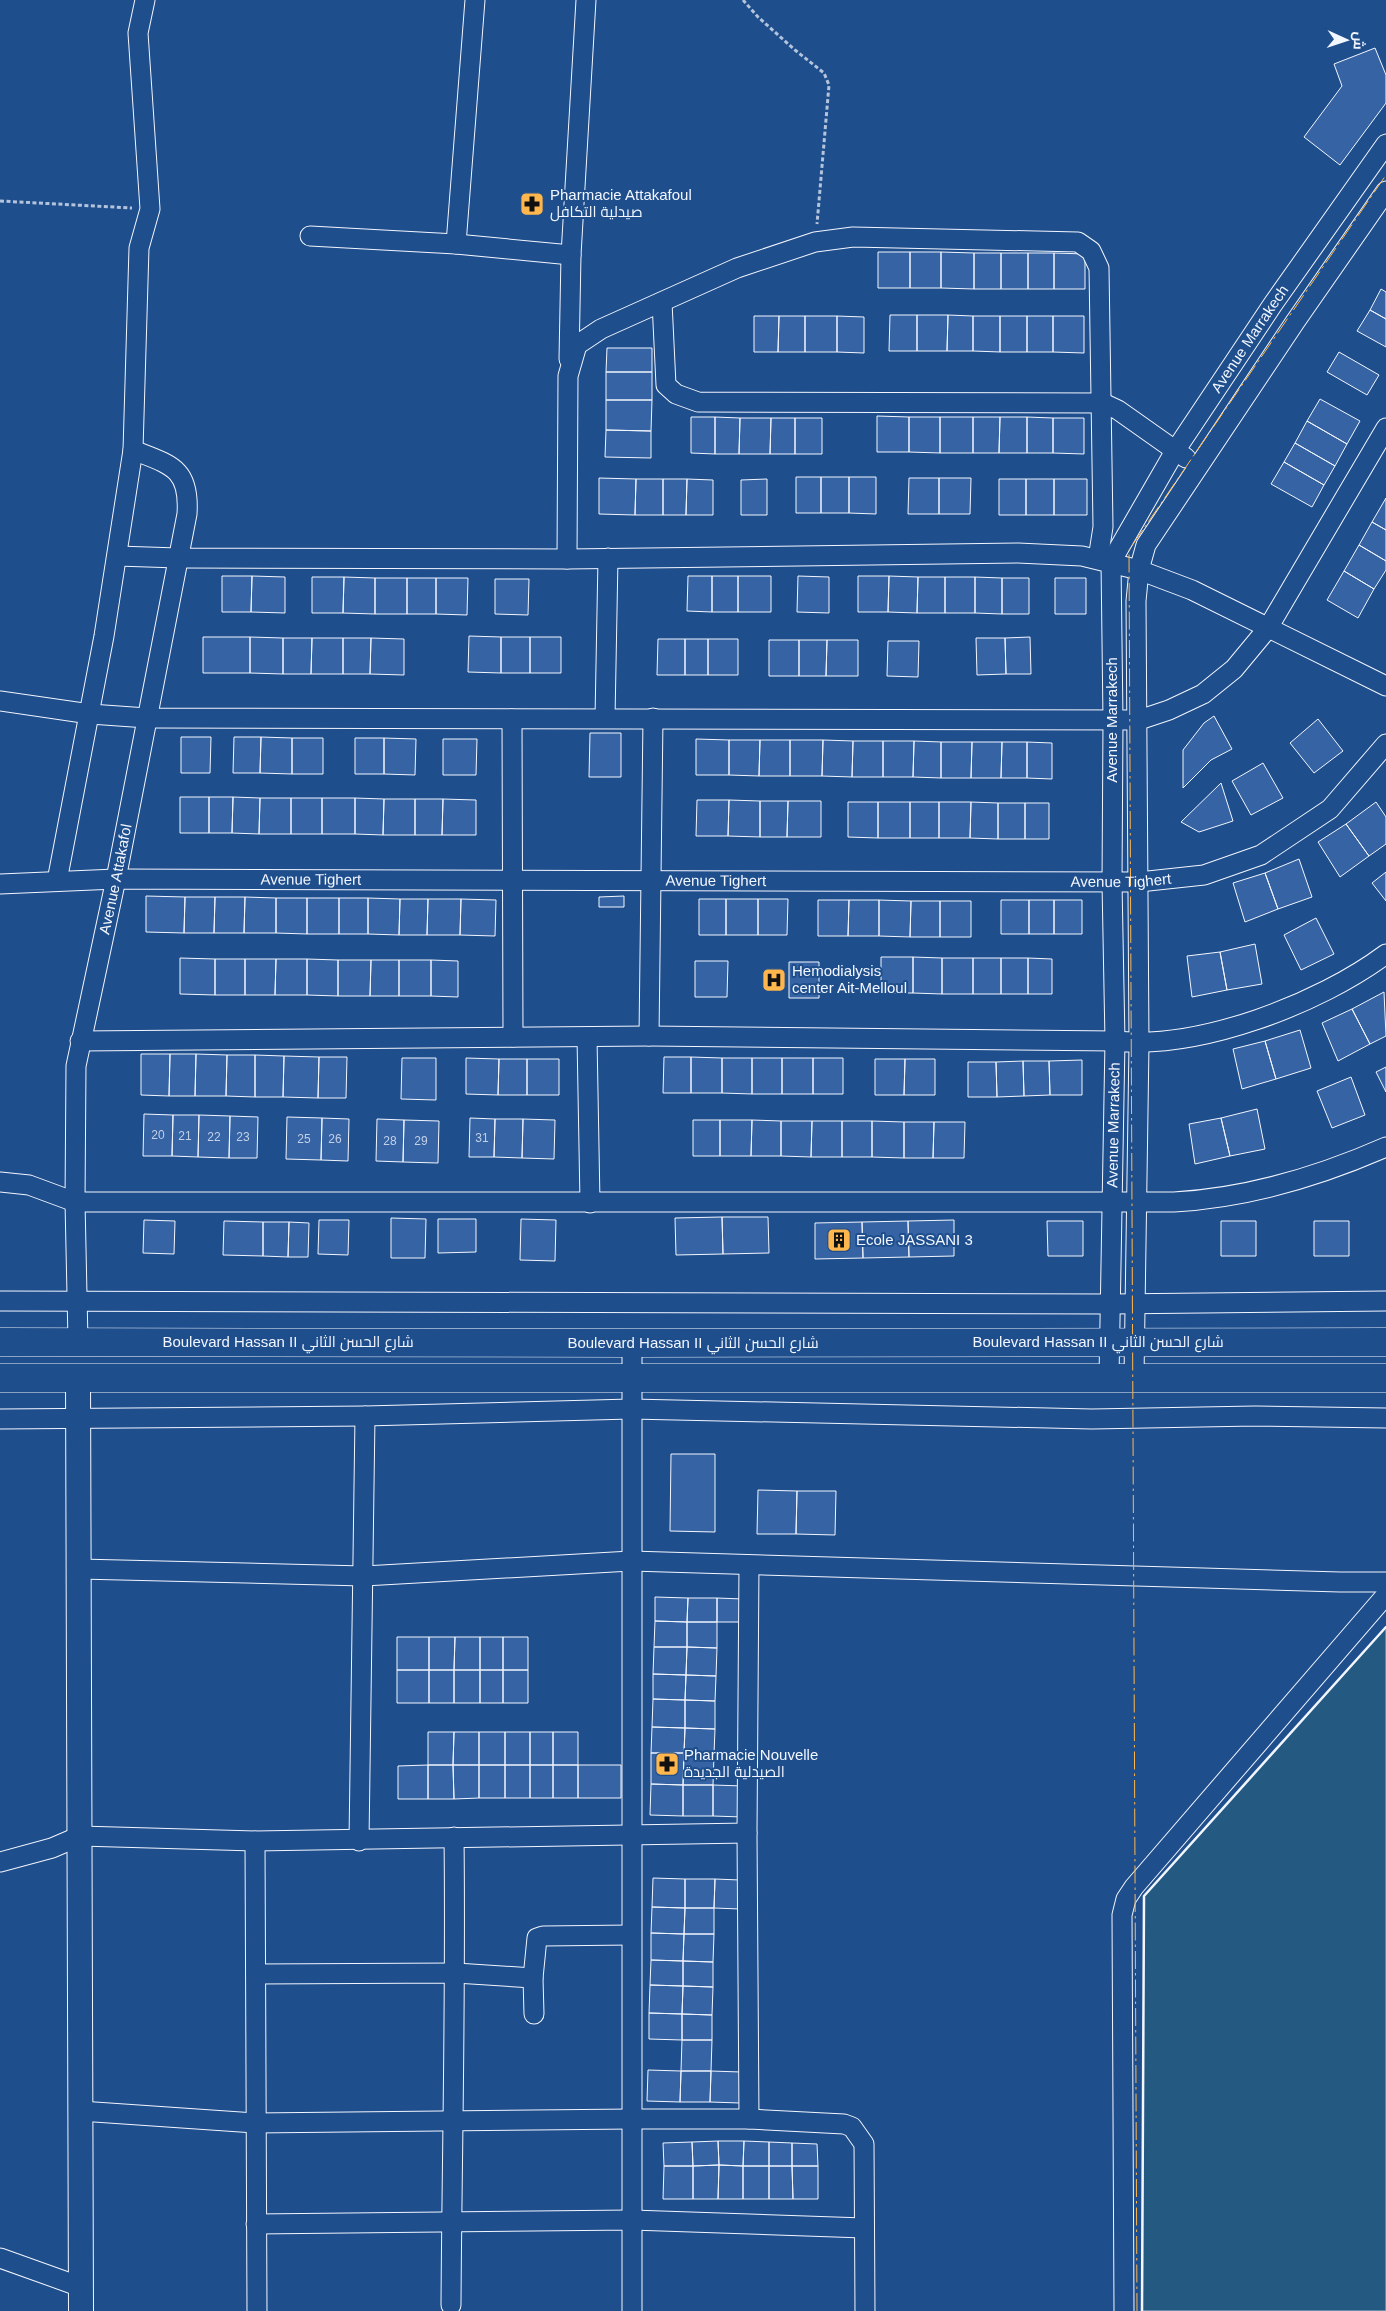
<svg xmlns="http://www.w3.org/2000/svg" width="1386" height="2311" font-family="Helvetica,Cairo,sans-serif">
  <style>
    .green { fill: #245a82; stroke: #a8bbd7 }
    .building { fill: #3563a3; stroke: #f2f6ff }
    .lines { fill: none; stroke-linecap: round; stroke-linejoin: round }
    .minor-casing { stroke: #f2f6ff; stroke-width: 21 }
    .tertiary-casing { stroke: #f2f6ff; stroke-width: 26 }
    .primary-casing { stroke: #f2f6ff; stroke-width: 29 }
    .path { stroke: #b3c4dc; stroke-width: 3; stroke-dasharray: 4 2.5; stroke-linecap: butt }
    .minor { stroke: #1f4e8c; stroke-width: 19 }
    .tertiary { stroke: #1f4e8c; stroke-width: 24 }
    .primary { stroke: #1f4e8c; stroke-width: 28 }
    .wall { stroke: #f2f6ff; stroke-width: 2.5 }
    .power { stroke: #ffb74d; stroke-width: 1; stroke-dasharray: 18 4 2.5 4; stroke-linecap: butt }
    .labels { text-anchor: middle; stroke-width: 4; stroke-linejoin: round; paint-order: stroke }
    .number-label { font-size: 12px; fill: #c3d1e8 }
    .poi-label { font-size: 15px; fill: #f2f6ff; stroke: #1f4e8c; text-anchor: start }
    .street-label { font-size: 15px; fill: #f2f6ff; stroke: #1f4e8c }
  </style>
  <rect width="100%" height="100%" fill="#1f4e8c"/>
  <!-- green -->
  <path class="green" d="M1386 1627V2311H1142L1144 1896Z"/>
  <!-- building -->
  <path class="building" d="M1375 48 1386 75V103L1340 165 1304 137 1342 86 1334 64Z
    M878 252H910V288H878Z
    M910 252H941V288H910Z
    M941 252 974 253V289L941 288Z
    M974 253H1001V289H974Z
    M1001 253H1028V289H1001Z
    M1028 253H1054V289H1028Z
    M1054 253 1085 254V289H1054Z
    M1381 289 1386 292V319L1370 310Z
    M1370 310 1386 319V347L1357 331Z
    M890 315H917V351H889Z
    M917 315H948L947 351H917Z
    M948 315 973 316V351H947Z
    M754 316H779L778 352H754Z
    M779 316H805V352H778Z
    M805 316H837V352H805Z
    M837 316 864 317V353L837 352Z
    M973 316H1000V352L973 351Z
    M1000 316H1027V352H1000Z
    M1027 316H1053V352H1027Z
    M1053 316H1084V353L1053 352Z
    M607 348H652V372H606Z
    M1339 352 1379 375 1367 395 1327 372Z
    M606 372H652V400H606Z
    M1320 399 1360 421 1347 444 1307 421Z
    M606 400H652L651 431 606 430Z
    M877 416 909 417V452H877Z
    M691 417H715V454L691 453Z
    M715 417 740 418 739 454H715Z
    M909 417H940V453L909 452Z
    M940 417H973V453H940Z
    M973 417H1000L999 453H973Z
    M1000 417H1027V453H999Z
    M1027 417 1053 418V453H1027Z
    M740 418H771L770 454H739Z
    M771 418H795V454H770Z
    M795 418H822V454H795Z
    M1053 418H1084V454L1053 453Z
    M1307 421 1347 444 1335 466 1295 443Z
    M606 430 651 431V458L605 457Z
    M1295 443 1335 466 1324 485 1284 462Z
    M1284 462 1324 485 1312 507 1271 484Z
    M796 477H821V513H796Z
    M821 477H849V513H821Z
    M849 477H876V514L849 513Z
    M599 478 636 479 635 515 599 514Z
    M909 478H939V514H908Z
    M939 478H971L970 514H939Z
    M636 479H663V515H635Z
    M663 479H687L686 515H663Z
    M687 479 713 480V515H686Z
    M767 479V515H741V480Z
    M999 479H1026V515H999Z
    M1026 479H1054V515H1026Z
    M1054 479H1087V515H1054Z
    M1386 498V530L1372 522Z
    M1372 522 1386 530V561L1359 545Z
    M1359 545 1386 561V570L1374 589 1344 571Z
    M1344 571 1374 589 1358 618 1327 600Z
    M222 576H252L251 612H222Z
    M252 576 285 577V613L251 612Z
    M688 576H712V612L687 611Z
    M712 576H738V612H712Z
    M738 576H771V612H738Z
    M798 576 829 577V613L797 612Z
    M858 576H889L888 612H858Z
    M889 576 918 577 917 613 888 612Z
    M312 577H344L343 613H312Z
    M344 577 375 578V614L343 613Z
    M918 577H945V613H917Z
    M945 577H975V613H945Z
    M975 577 1002 578V614L975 613Z
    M375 578H407V614H375Z
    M407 578H436V614H407Z
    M436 578H468L467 615 436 614Z
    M1002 578H1029V614H1002Z
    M1055 578H1086V614H1055Z
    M495 579H529L528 615 495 614Z
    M469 636 501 637V673L468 672Z
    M203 637H250V673H203Z
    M250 637 283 638V674L250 673Z
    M501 637H530V673H501Z
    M530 637H561V673H530Z
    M1030 637 1031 674H1006L1005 638Z
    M283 638H312L311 674H283Z
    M312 638H343V674H311Z
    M343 638H371L370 674H343Z
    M371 638 404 639V675L370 674Z
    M976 638H1005L1006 674 977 675Z
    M658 639H685V675H657Z
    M685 639H708V675H685Z
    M708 639H738V675H708Z
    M769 640H799V676H769Z
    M799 640H827L826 676H799Z
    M827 640H858V676H826Z
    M888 641H919L918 677 887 676Z
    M1214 716 1232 749 1211 760 1183 788V750L1204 723Z
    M1318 719 1343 751 1314 773 1290 743Z
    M590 733H621V777H589Z
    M181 737H211L210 773H181Z
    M234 737H261L260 773H233Z
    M261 737 292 738V774L260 773Z
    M292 738H323V774H292Z
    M355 738H384V774H355Z
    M384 738 416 739 415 775 384 774Z
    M443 739H477L476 775H443Z
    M696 739 729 740V775H696Z
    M729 740H760L759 776 729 775Z
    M760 740H790V776H759Z
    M790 740H823L822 776H790Z
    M823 740 853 741 852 777 822 776Z
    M853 741H883V777H852Z
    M883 741H914L913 777H883Z
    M914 741 941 742V778L913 777Z
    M941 742H972L971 778H941Z
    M972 742H1002L1001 778H971Z
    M1002 742H1027V778H1001Z
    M1027 742 1052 743V779L1027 778Z
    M1263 763 1283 798 1251 815 1232 781Z
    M1221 783 1233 821 1199 832 1181 822Z
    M180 797H209V833H180Z
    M209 797H233L232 833H209Z
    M233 797 260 798 259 834 232 833Z
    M260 798H291V834H259Z
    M291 798H322V834H291Z
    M322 798H355V834H322Z
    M355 798 384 799 383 835 355 834Z
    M384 799H415V835H383Z
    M415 799H443L442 835H415Z
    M443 799 476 800V835H442Z
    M697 800H729L728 836H696Z
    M729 800 760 801V837L728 836Z
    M760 801H788L787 837H760Z
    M788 801H821V837H787Z
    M848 802H878V838L848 837Z
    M878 802H910V838H878Z
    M910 802H939V838H910Z
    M939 802H971L970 838H939Z
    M971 802 998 803V839L970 838Z
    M1376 802 1386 817V844L1369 856 1346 824Z
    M998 803H1025V839H998Z
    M1025 803H1049V839H1025Z
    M1346 824 1369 856 1340 877 1318 842Z
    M1299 859 1312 897 1278 909 1265 873Z
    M1386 872V901L1372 883Z
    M1265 873 1278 909 1245 922 1233 883Z
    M146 896 185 897 184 933 146 932Z
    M624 896V907H599V897Z
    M185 897H215L214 933H184Z
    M215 897H245L244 933H214Z
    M245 897 276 898V933H244Z
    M276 898H307V934L276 933Z
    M307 898H339V934H307Z
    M339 898H368V934H339Z
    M368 898 400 899 399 935 368 934Z
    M400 899H428L427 935H399Z
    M428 899H461L460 935H427Z
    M461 899 496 900 495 936 460 935Z
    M699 899H726V935H699Z
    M726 899H758V935H726Z
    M758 899H788L787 935H758Z
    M818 900H849L848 936H818Z
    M849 900H879V936H848Z
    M879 900 911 901 910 937 879 936Z
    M1001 900H1029V934H1001Z
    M1029 900H1054V934H1029Z
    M1054 900H1082V934H1054Z
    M911 901H940V937H910Z
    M940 901H971V937H940Z
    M1316 918 1334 954 1301 970 1284 935Z
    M1255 944 1262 984 1227 990 1220 952Z
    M1220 952 1227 990 1192 997 1187 956Z
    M881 957H913V993H881Z
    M913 957 942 958V994L913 993Z
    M180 958 215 959V995L180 994Z
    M942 958H973V994H942Z
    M973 958H1001V994H973Z
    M1001 958H1028V994H1001Z
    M1028 958 1052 959V994H1028Z
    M215 959H245V995H215Z
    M245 959H276L275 995H245Z
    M276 959H307V995H275Z
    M307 959 338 960V996L307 995Z
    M338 960H371L370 996H338Z
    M371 960H399V996H370Z
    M399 960H431V996H399Z
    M431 960 458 961V997L431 996Z
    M695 961H728L727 997H695Z
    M789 962H819V998H789Z
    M1384 992 1386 1036 1370 1044 1352 1009Z
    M1352 1009 1370 1044 1338 1061 1322 1023Z
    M1300 1030 1311 1068 1276 1079 1265 1041Z
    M1265 1041 1276 1079 1242 1089 1233 1049Z
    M141 1054H170L169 1096 141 1095Z
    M170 1054H196L195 1096H169Z
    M196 1054 227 1055 226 1096H195Z
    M227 1055H255V1097L226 1096Z
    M255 1055 284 1056 283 1097H255Z
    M284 1056 319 1057 318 1098 283 1097Z
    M319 1057H347L346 1098H318Z
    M664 1057H691V1093H663Z
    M691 1057 722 1058V1093H691Z
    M402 1058H436V1100L401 1099Z
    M466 1058 499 1059 498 1095 466 1094Z
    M722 1058H752V1094L722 1093Z
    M752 1058H782V1094H752Z
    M782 1058H813V1094H782Z
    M813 1058H843V1094H813Z
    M499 1059H527V1095H498Z
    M527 1059H559V1095H527Z
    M875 1059H905L904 1095H875Z
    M905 1059H935V1095H904Z
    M1082 1060V1095H1050L1049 1061Z
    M1023 1061 1024 1096 997 1097 996 1062Z
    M1023 1061H1049L1050 1095 1024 1096Z
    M968 1062H996L997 1097H968Z
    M1386 1067V1092L1376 1072Z
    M1351 1077 1365 1115 1332 1128 1317 1091Z
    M1257 1109 1265 1149 1230 1156 1221 1118Z
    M144 1114 173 1115 172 1156H143Z
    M173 1115H199L198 1157 172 1156Z
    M199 1115 230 1116 229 1158 198 1157Z
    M230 1116 258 1117 257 1158H229Z
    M287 1117 322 1118 321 1160 286 1159Z
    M322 1118 349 1119 348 1161 321 1160Z
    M470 1118 495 1119 494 1157H469Z
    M1221 1118 1230 1156 1195 1164 1189 1124Z
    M377 1119 404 1120 403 1162 376 1161Z
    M495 1119H523L522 1158 494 1157Z
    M523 1119 555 1120 554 1159 522 1158Z
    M404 1120 439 1121 438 1163 403 1162Z
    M693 1120H720V1156H693Z
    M720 1120H752L751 1156H720Z
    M752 1120 781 1121V1156H751Z
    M781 1121H812L811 1157 781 1156Z
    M812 1121H842V1157H811Z
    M842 1121H872V1157H842Z
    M872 1121 904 1122V1158L872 1157Z
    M904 1122H934L933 1158H904Z
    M934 1122H965L964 1158H933Z
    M722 1217H768L769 1253 723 1254Z
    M722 1217 723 1254 676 1255 675 1218Z
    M391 1218 426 1219 425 1258H391Z
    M438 1219H476V1252L438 1253Z
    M521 1219 556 1220 555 1261 520 1260Z
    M144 1220 175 1221 174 1254 143 1253Z
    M319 1220H349L348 1255 318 1254Z
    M954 1220V1256L909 1257 908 1221Z
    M224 1221 263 1222V1256L223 1255Z
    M908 1221 909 1257 863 1258 862 1222Z
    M1047 1221H1083V1256H1048Z
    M1221 1221H1256V1256H1221Z
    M1314 1221H1349V1256H1314Z
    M263 1222H289L288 1257 263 1256Z
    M289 1222 309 1223 308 1257H288Z
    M862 1222 863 1258 815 1259V1223Z
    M671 1454H715V1532L670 1531Z
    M758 1490 797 1491 796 1534H757Z
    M797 1491H836L835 1535 796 1534Z
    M655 1597 688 1598 687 1622 655 1621Z
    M688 1598H717V1622H687Z
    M717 1598 743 1599 742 1622H717Z
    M655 1621 687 1622V1647H654Z
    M687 1622H717V1648L687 1647Z
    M397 1637H429V1670H397Z
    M429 1637H455L454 1670H429Z
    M455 1637H480V1670H454Z
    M480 1637H503V1670H480Z
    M503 1637H528V1670H503Z
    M654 1647H687L686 1675 653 1674Z
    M687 1647 717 1648 716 1676 686 1675Z
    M397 1670H429V1703H397Z
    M429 1670H454V1703H429Z
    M454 1670H480V1703H454Z
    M480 1670H503V1703H480Z
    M503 1670H528V1703H503Z
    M653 1674 686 1675 685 1700 653 1699Z
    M686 1675 716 1676 715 1701 685 1700Z
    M653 1699 685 1700V1728L652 1727Z
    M685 1700 715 1701V1729L685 1728Z
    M652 1727 685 1728 684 1753H651Z
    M685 1728 715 1729 714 1754 684 1753Z
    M428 1732H454L453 1765H428Z
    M454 1732H479V1765H453Z
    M479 1732H505V1765H479Z
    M505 1732H530V1765H505Z
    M530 1732H553V1765H530Z
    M553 1732H578V1765H553Z
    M651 1753H684L683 1785 651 1784Z
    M684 1753 714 1754 713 1785H683Z
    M428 1765V1799H398V1766Z
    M428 1765H453L454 1799H428Z
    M453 1765H479V1798L454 1799Z
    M479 1765H505V1798H479Z
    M505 1765H530V1798H505Z
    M530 1765H553V1798H530Z
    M553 1765H578V1798H553Z
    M578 1765H621V1798H578Z
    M651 1784 683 1785V1816L650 1815Z
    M683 1785H713V1816H683Z
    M713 1785 743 1786V1817L713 1816Z
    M653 1878 685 1879V1908L652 1907Z
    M685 1879H715L714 1908H685Z
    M715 1879 740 1880V1909L714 1908Z
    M652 1907 685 1908 684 1934 651 1933Z
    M685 1908H714V1934H684Z
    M651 1933 684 1934 683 1961 651 1960Z
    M684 1934H714L713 1962 683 1961Z
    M651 1960 683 1961V1986L650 1985Z
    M683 1961 713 1962V1987L683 1986Z
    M650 1985 683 1986 682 2014 649 2013Z
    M683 1986 713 1987 712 2015 682 2014Z
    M649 2013 682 2014V2040L649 2039Z
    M682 2014 712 2015V2040H682Z
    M682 2040H712L711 2071H681Z
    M648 2070 681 2071 680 2102 647 2101Z
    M681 2071H711L710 2102H680Z
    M711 2071 741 2072 740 2103 710 2102Z
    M718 2141 719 2165 693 2166 692 2142Z
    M718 2141H744L743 2166 719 2165Z
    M744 2141 769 2142V2166H743Z
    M692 2142 693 2166H664L663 2143Z
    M769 2142 792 2143V2166H769Z
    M792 2143 817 2144 818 2166H792Z
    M719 2165 718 2199H693V2166Z
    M719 2165 743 2166V2199H718Z
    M664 2166H693V2199H663Z
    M743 2166H769V2199H743Z
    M769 2166H792L793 2199H769Z
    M792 2166H818V2199H793Z"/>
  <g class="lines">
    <!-- minor casing -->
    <g class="minor-casing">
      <g id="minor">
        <path d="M310 236 456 244 571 255"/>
        <path d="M456 244 475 0"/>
        <path d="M662 302 666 385 676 394 698 402 1103 403 1118 410 1186 458"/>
        <path d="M569 359 571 255 586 0"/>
        <path d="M117 556 178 558 567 559 1018 553 1082 556 1139 570 1192 590 1386 686"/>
        <path d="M567 559 568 376 577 345 601 329 737 268 815 242 853 237 1078 242 1091 251 1099 268 1103 527 1098 559"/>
        <path d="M0 701 90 714 147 718 1139 720 1169 710 1203 694 1234 669 1268 628 1386 428"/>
        <path d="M605 718 608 558"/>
        <path d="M512 719 513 1037"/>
        <path d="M57 881 104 636 133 450 139 248 150 209 138 33 145 0"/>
        <path id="s1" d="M0 884 116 879 1139 882 1204 875 1261 855 1330 809 1386 744"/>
        <path d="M649 1036 653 718"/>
        <path d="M587 1037 590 1203"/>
        <path d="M80 1041 649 1036 1115 1041C1199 1050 1319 1004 1386 954"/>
        <path d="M0 1182 29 1185 75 1202H1174C1246 1198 1320 1176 1386 1147"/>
        <path d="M0 1301 1111 1304 1386 1301"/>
        <path id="s2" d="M78 1341 75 1202 76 1066 116 879 187 514C190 468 171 465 133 450"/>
        <path d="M632 1343V2311"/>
        <path id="s3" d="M1109 1377 1115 1041 1112 883 1113 721 1111 562 1175 451 1273 304 1386 144"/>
        <path d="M1134 1377 1139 1044 1136 601 1139 570 1146 545 1295 322 1386 191"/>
        <path d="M0 1419 365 1416 631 1409 1092 1419 1255 1416 1386 1418"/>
        <path d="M749 1565 747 1833 749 2119"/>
        <path d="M79 1569 364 1576 631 1561 1340 1582H1386"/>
        <path d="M255 1841 257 2311"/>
        <path d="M359 1841 365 1416"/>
        <path d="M0 1862 52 1848 80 1836 255 1841 747 1833"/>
        <path d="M256 1974 456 1973 533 1978"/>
        <path d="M534 2014 533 1978 537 1938 543 1936 631 1935"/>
        <path d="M80 2111 255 2123 632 2119H749L844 2124 852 2127 864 2144 865 2311"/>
        <path d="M256 2224 632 2220 864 2228"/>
        <path d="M0 2258 81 2287"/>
        <path d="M451 2305C452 2149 456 1993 454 1837"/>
        <path d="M1124 2311 1122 1915 1126 1899 1134 1887 1386 1595"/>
      </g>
    </g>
    <!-- tertiary casing -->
    <g class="tertiary-casing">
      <path id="tertiary" d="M78 1378 81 2311"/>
    </g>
    <!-- primary casing -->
    <g class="primary-casing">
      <path id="primary" d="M0 1342 632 1343 1386 1342
        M0 1378H1386"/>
    </g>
    <!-- path -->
    <path class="path" d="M743 0 758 17 795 50 824 73 829 85 817 224
      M0 201 132 208"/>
    <!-- minor -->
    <use href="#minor" class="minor"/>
    <!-- tertiary -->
    <use href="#tertiary" class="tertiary"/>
    <!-- primary -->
    <use href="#primary" class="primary"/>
    <!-- wall -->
    <path class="wall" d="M1142 2311 1144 1896 1386 1627"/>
    <!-- power -->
    <path class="power" d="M1137 2311 1129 550 1386 175"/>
  </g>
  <!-- icons -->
  <defs>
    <g id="pharmacy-square" transform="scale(1.25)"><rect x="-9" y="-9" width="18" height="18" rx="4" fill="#ffb74d" stroke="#1f4e8c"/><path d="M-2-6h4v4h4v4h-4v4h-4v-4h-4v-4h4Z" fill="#111"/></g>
    <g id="hospital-square" transform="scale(1.25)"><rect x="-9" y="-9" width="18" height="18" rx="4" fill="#ffb74d" stroke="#1f4e8c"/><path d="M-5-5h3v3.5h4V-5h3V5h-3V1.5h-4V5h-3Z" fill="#111"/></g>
    <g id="building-square" transform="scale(1.25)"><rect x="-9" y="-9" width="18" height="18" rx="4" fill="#ffb74d" stroke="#1f4e8c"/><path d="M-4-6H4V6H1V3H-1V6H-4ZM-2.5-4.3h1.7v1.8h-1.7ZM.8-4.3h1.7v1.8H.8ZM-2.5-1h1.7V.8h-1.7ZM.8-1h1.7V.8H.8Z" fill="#111"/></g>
  </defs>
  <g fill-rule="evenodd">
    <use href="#pharmacy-square" x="532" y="204"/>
    <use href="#hospital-square" x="774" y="980"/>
    <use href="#building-square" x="839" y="1240"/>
    <use href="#pharmacy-square" x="667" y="1764"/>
  </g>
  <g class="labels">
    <!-- number labels -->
    <g class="number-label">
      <text x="158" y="1139">20</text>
      <text x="185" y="1140">21</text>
      <text x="214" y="1141">22</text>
      <text x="243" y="1141">23</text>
      <text x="482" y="1142">31</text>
      <text x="304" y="1143">25</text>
      <text x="335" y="1143">26</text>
      <text x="390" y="1145">28</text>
      <text x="421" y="1145">29</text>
    </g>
    <!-- poi labels -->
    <g class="poi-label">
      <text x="550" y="200">Pharmacie Attakafoul<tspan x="550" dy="17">صيدلية التكافل</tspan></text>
      <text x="792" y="976">Hemodialysis<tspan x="792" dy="17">center Ait-Melloul</tspan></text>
      <text x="856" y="1245">Ecole JASSANI 3</text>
      <text x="684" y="1760">Pharmacie Nouvelle<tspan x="684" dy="17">الصيدلية الجديدة</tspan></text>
    </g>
    <!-- street labels -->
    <g class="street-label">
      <text dy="5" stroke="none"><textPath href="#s3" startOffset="1078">Avenue Marrakech</textPath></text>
      <text transform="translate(1112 720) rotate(-90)" y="5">Avenue Marrakech</text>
      <text dy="5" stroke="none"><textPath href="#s2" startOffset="466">Avenue Attakafol</textPath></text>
      <text dy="5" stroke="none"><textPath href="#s1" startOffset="311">Avenue Tighert</textPath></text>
      <text dy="5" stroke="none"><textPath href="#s1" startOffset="716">Avenue Tighert</textPath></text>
      <text dy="5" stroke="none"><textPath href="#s1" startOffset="1121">Avenue Tighert</textPath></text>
      <text dy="5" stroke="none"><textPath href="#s3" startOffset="252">Avenue Marrakech</textPath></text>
      <text x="288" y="1347">Boulevard Hassan II شارع الحسن الثاني</text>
      <text x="1098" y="1347">Boulevard Hassan II شارع الحسن الثاني</text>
      <text x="693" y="1348">Boulevard Hassan II شارع الحسن الثاني</text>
    </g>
  </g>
  <!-- north arrow -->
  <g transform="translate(1346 40) rotate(93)" stroke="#1f4e8c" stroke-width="4" paint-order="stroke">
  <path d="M0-4L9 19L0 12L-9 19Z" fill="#f2f6ff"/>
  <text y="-8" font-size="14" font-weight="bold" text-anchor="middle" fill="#f2f6ff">ش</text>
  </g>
</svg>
